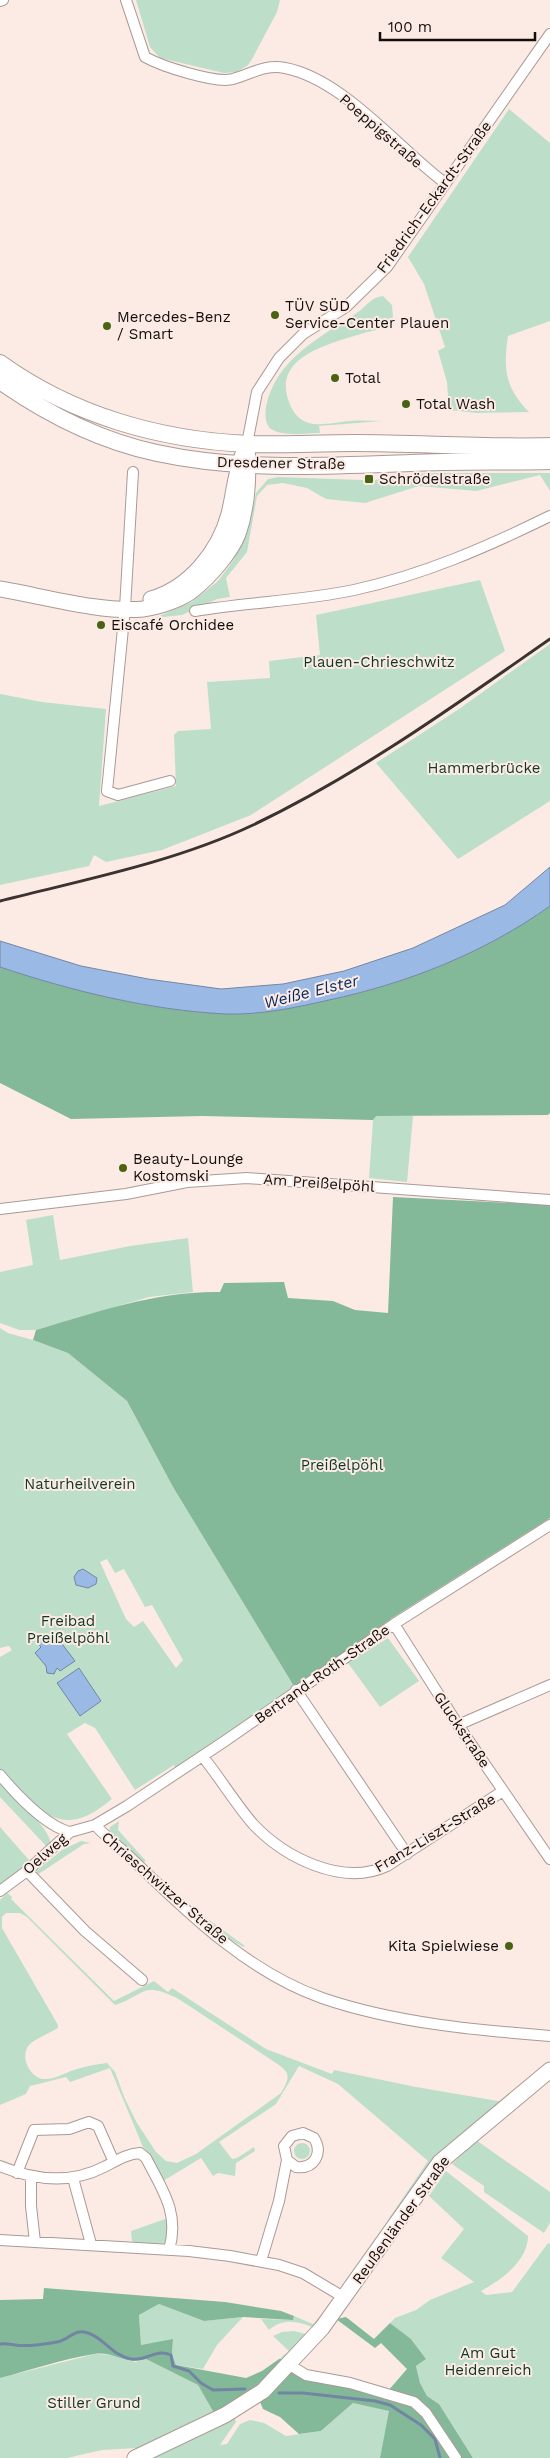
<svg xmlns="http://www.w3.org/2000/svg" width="550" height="2458" font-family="'Work Sans',sans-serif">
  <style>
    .green { fill: #bddfca; fill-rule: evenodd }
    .forest { fill: #83b899 }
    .water { fill: #9bb9e5; stroke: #7286a4 }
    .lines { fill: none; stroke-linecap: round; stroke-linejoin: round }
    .stream { stroke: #7286a4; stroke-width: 3 }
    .street-casing { stroke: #aa9a95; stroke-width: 12 }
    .secondary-casing { stroke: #aa9a95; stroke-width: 17 }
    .primary-casing { stroke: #aa9a95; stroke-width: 18 }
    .street { stroke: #fff; stroke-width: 10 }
    .secondary { stroke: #fff; stroke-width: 15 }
    .primary { stroke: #fff; stroke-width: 16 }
    .rail { stroke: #3a3330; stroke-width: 3 }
    .poi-dot { fill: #4a6312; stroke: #fcebe5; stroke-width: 2 }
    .labels { text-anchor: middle; stroke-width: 4; stroke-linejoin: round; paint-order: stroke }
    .street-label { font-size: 15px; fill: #130e0c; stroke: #fcebe5 }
    .poi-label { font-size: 15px; fill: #130e0c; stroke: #fcebe5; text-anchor: start }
    .park-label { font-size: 15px; fill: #0e3924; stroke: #fcebe5 }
    .water-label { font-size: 16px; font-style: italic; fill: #02285b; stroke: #fcebe5 }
  </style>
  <rect width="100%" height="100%" fill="#fcebe5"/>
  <!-- green -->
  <path class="green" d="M136 0H280L277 12 252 59 248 65 237 72 224 73 160 58 150 47Z
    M509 109 550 143V321L508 336C503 368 505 388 529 412L477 413 449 410 447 382 438 351 445 347 424 284 408 257Z
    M383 296 392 305 393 317C390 319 388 323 386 326 381 330 370 331 364 333 333 343 274 355 288 399 299 434 325 423 351 421 362 420 372 421 382 421L319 426 320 433C307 433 283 437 271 429 265 424 265 414 266 407 275 359 321 337 358 312 367 306 371 297 383 296Z
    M427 473H550V491L540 475 476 491 419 486 365 503 326 499 307 488 283 483 267 485 257 496 247 552 226 578 230 597 217 599 182 615 155 618 192 602 218 581 233 561 241 545 251 515 256 493 268 479 278 477 363 480 364 484H372L374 480Z
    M480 580 505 651 251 815 162 850 106 862 94 855 89 866 0 885V694L42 702 106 709 99 806 176 786 174 735 178 731 211 729 207 682 270 678 269 661 320 655 316 615Z
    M550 644V801L458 859 376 763 459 709Z
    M375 1116H413L407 1182 369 1178 373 1120Z
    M53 1215 60 1260 130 1246 188 1238 193 1292 149 1297 36 1330H19L0 1323V1272L33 1265 26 1220Z
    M0 1328 8 1333 33 1340 68 1353 127 1401 173 1487 295 1688 176 1769 174 1765 135 1790 95 1728 85 1723 67 1734 112 1799C104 1805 96 1812 86 1816 50 1833 23 1793 0 1771V1657L12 1650 9 1646 0 1648ZM107 1559 115 1573 124 1569 145 1607 152 1605 183 1660 176 1668 143 1621 134 1627 126 1619 100 1562Z
    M388 1638 419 1681 380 1707 348 1663Z
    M0 1783C13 1797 49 1826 51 1844L47 1847 0 1797Z
    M119 1821 118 1830 146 1861 141 1863 109 1833 110 1827Z
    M0 1827 29 1860V1864L0 1888Z
    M81 1841 91 1843 84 1844 37 1875 34 1873 62 1850Z
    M7 1893 12 1897 11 1899 114 2001 154 1981 168 1992 172 1988 266 2049 332 2074 334 2070 416 2087 504 2102C484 2116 464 2130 447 2148 426 2171 411 2199 388 2220L428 2161 338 2084 299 2066 276 2104 219 2142 232 2159 237 2158 254 2147 255 2151 236 2163 235 2176 218 2173 213 2176 201 2158 163 2181 149 2153 143 2147 110 2068 70 2082 66 2077 30 2086 26 2094 0 2105V1900ZM6 1913H20L27 1917 115 2005C146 1995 141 1981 177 1998L270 2059C288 2071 293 2073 281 2093L196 2154 177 2163 166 2161 156 2152 137 2123 125 2099 115 2072 107 2063C97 2064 87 2066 77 2069 66 2072 58 2078 47 2079 31 2081 17 2055 31 2043 39 2037 50 2033 58 2028V2025L2 1928V1917Z
    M193 1908 198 1912 245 1946 243 1947C225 1937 209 1924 194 1911Z
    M476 2140 550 2192V2223L544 2233 484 2192V2186L452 2164Z
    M294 2151a8 8 0 1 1 16 0a8 8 0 1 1-16 0Z
    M446 2171 528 2236C528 2261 501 2280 481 2291L486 2295 512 2292 548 2243 550 2244V2458H473L439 2404 427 2396 420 2383 416 2366 426 2359 411 2339 390 2323 395 2318 416 2310 430 2300 474 2282 441 2258 464 2229 429 2196Z
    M168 2218V2238L164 2243 137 2244 132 2241 131 2231Z
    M159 2304 204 2321 243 2317 217 2345 203 2369 176 2365 172 2355 173 2340 141 2345 139 2315Z
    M323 2312 312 2327C298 2321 282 2318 269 2330L261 2319 293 2320 294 2316 313 2324Z
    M294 2331 306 2334C300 2342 290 2358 279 2359L289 2351 273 2336 282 2332Z
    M95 2354 116 2355 135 2362 146 2359 198 2385 214 2413 138 2448 102 2450 67 2458H0V2378Z
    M353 2403 390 2411 380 2458H151L235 2418 236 2422 220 2445 227 2444 240 2424 250 2420 264 2423 286 2436 321 2431Z"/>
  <!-- forest -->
  <path class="forest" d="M550 906V1113L548 1115 376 1116 373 1120 202 1116 71 1119 0 1083V967C72 991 149 1010 225 1014 261 1015 294 1008 329 1000 408 983 484 953 550 906Z
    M393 1197 550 1205V1518L392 1618 295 1688 173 1487 127 1401 68 1353 33 1340 36 1330C97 1312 156 1291 220 1292L224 1283 284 1282 288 1298 333 1301 355 1310 388 1313Z
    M44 2288 225 2302 281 2311 294 2316 293 2320 243 2317 204 2321 159 2304 139 2315 141 2345 173 2339 172 2355 176 2365 246 2378 262 2371 279 2359H283L292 2372 387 2392 407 2369 381 2343 375 2348 336 2319 346 2317 374 2339 390 2323 411 2339 426 2359 416 2366 420 2383 427 2396 439 2404 473 2458H380L389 2411 353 2403 321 2431 299 2434 280 2417 263 2409 258 2397 248 2391 214 2413 198 2385 146 2359C125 2365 114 2351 94 2354 62 2359 31 2370 0 2378V2300L43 2299Z"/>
  <!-- water -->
  <path class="water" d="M550 867V906C484 953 408 983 329 1000 294 1008 261 1015 225 1014 149 1010 72 991 0 967V941L81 966 148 979 221 989 283 984 344 971 413 948 505 905Z
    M83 1569 97 1578 96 1584 88 1588 76 1585 74 1577 78 1571Z
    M47 1635 51 1640 56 1636 75 1661 60 1671 57 1668 54 1674 47 1673 46 1666 35 1653 41 1647 37 1642Z
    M79 1668 101 1701 80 1716 57 1683Z"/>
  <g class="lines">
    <!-- stream -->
    <path class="stream" d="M0 2344C6 2343 9 2344 15 2345 28 2347 44 2344 57 2342 70 2340 73 2328 88 2333 104 2338 113 2356 131 2359 146 2362 155 2348 171 2355L173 2366 189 2371 201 2383 213 2390 245 2389
      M279 2393H303L375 2401 390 2405 421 2425 435 2439 440 2458"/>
    <!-- street casing -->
    <g class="street-casing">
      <path id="street" d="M126 0 145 57C161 66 216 84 233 79 251 74 265 64 285 68 343 79 398 148 445 183
        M0 1 3 0
        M247 444 257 392 279 358 303 334 346 307 387 267 550 34
        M133 472 125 608 107 791 118 795 170 781
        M195 611C248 602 302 601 354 590 423 575 487 547 550 516
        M0 1209 126 1194 187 1182 247 1178 550 1200
        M394 1624 458 1725 550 1859
        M296 1690 407 1854
        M458 1725 550 1685
        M203 1757C220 1778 235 1803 253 1824 284 1857 342 1887 387 1866L503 1791
        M0 1775C16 1794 46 1826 70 1832
        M95 1825C107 1838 121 1848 134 1861 189 1914 248 1972 322 1998 395 2023 475 2030 550 2036
        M27 1871 85 1931 142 1980
        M0 1891 27 1871 70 1832 95 1825 127 1806 225 1741 394 1624 550 1525
        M0 2166C34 2180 71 2184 104 2167 116 2161 126 2154 140 2153L146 2158C162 2189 180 2213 169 2250
        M17 2173 34 2130 69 2129 89 2122 98 2126 113 2160
        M31 2177V2206L35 2242
        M73 2178 91 2244
        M0 2240 189 2251 230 2256 279 2265 303 2273 345 2298
        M261 2261 279 2201 287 2160 296 2167C315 2169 323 2153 314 2138L303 2133 292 2136 284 2146 287 2160
        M288 2364 306 2375 350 2383 414 2402 426 2413 456 2458"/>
    </g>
    <!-- secondary casing -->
    <g class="secondary-casing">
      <path id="secondary" d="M0 589C42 596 101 613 143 609 158 607 181 600 193 590 209 577 230 554 238 534 248 506 249 474 247 444
        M151 599C189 588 219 552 229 514 234 494 235 474 243 454
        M135 2458 225 2415 263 2391 322 2328 440 2162 550 2070"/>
    </g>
    <!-- primary casing -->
    <g class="primary-casing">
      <path id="primary" d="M0 363C72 415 159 440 248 444 283 445 318 443 354 443 419 443 484 448 550 446
        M0 381C47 414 101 441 157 453 240 471 326 466 410 463 457 461 503 462 550 461"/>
    </g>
    <!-- street -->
    <use href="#street" class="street"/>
    <!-- secondary -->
    <use href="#secondary" class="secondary"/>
    <!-- primary -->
    <use href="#primary" class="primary"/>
    <!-- rail -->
    <path class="rail" d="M0 901C83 880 175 862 253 825 358 775 455 705 550 639"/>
  </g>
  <!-- markers -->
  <g class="poi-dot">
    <circle cx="275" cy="315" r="5"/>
    <circle cx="107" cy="326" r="5"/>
    <circle cx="335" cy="378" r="5"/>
    <circle cx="406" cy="404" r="5"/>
    <rect x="364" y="474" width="10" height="10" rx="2.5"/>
    <circle cx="101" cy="625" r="5"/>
    <circle cx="123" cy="1168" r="5"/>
    <circle cx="509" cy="1946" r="5"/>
  </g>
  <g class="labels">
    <!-- street labels -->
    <g class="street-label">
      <text transform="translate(381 131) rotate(41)" y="5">Poeppigstraße</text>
      <text transform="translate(434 197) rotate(-54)" y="5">Friedrich-Eckardt-Straße</text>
      <text transform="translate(281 463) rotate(1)" y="5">Dresdener Straße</text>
      <text transform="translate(319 1183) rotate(4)" y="5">Am Preißelpöhl</text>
      <text transform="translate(322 1674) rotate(-35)" y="5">Bertrand-Roth-Straße</text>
      <text transform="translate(462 1730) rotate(56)" y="5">Gluckstraße</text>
      <text transform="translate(435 1833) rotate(-31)" y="5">Franz-Liszt-Straße</text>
      <text transform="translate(45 1854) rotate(-41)" y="5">Oelweg</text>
      <text transform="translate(165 1888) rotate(41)" y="5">Chrieschwitzer Straße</text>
      <text transform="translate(401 2220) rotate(-54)" y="5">Reußenländer Straße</text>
    </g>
    <!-- poi labels -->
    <g class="poi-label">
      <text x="285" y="311">TÜV SÜD<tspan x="285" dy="17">Service-Center Plauen</tspan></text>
      <text x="117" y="322">Mercedes-Benz<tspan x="117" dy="17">/ Smart</tspan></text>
      <text x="345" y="383">Total</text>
      <text x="416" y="409">Total Wash</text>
      <text x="379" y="484">Schrödelstraße</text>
      <text x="111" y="630">Eiscafé Orchidee</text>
      <text x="133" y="1164">Beauty-Lounge<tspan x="133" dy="17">Kostomski</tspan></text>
      <text x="499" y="1951" text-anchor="end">Kita Spielwiese</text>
    </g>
    <!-- park labels -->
    <g class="park-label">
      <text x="379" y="667">Plauen-Chrieschwitz</text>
      <text x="484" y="773">Hammerbrücke</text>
      <text x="342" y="1470">Preißelpöhl</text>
      <text x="80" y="1489">Naturheilverein</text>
      <text x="68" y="1626">Freibad<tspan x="68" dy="17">Preißelpöhl</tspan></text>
      <text x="488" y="2358">Am Gut<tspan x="488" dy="17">Heidenreich</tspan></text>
      <text x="94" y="2408">Stiller Grund</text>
    </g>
    <!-- water labels -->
    <g class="water-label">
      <text transform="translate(311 991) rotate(-14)" y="6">Weiße Elster</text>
    </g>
  </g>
  <!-- scale -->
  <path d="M380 32v8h155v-8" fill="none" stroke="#130e0c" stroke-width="2.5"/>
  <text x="388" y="32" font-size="15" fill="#130e0c" stroke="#fcebe5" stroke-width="4" paint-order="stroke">100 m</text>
</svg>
